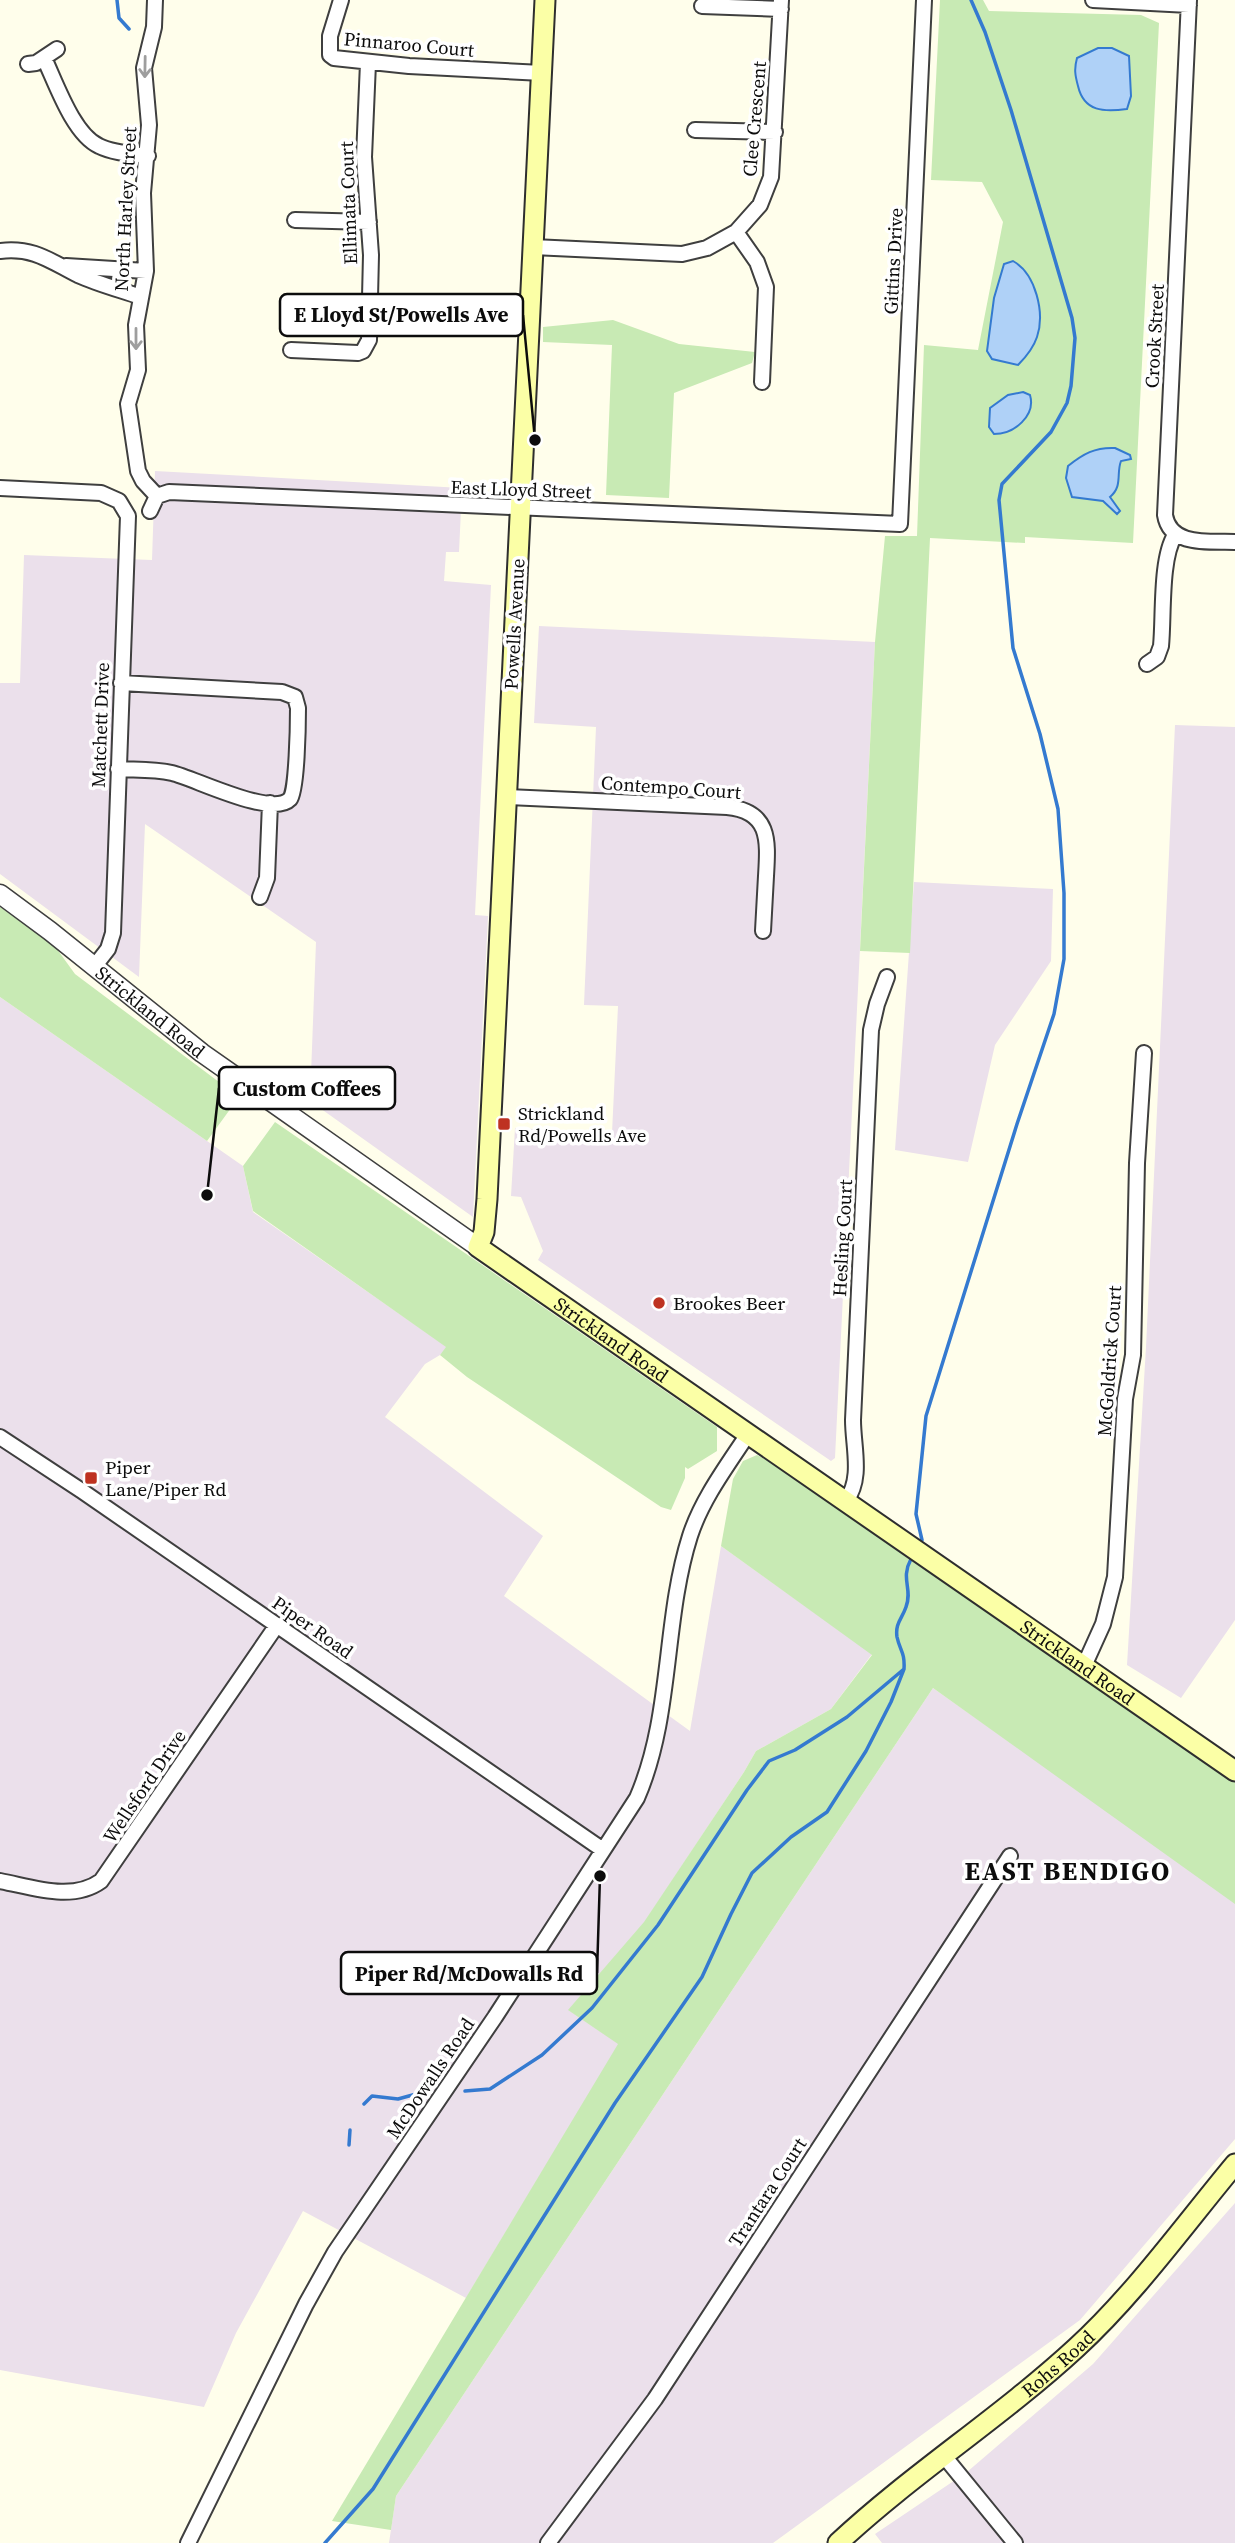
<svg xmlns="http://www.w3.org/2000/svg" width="1235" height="2543" font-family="'Source Serif 4',serif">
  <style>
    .industrial { fill: #ebe0eb }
    .green { fill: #c8eab4 }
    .water { fill: #afd1f7; stroke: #347ad0; stroke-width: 2 }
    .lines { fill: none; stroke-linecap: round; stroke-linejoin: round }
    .stream { stroke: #347ad0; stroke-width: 3.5 }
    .minor-casing { stroke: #3f3f3f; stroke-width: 18 }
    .tertiary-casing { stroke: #3f3f3f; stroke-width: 21 }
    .secondary-casing { stroke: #2e2e2e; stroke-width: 23 }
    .minor { stroke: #fff; stroke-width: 14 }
    .tertiary { stroke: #fff; stroke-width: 18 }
    .secondary { stroke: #fbffa6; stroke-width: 19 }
    .oneway { stroke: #9e9e9e }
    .poi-dot { fill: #be3221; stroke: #fff; stroke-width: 2.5 }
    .labels { text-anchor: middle; stroke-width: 7; stroke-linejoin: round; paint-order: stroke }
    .street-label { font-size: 19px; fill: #0c0c0c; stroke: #fff }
    .poi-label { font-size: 19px; fill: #0c0c0c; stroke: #fff; text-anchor: start }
    .district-label { font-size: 26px; font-weight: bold; letter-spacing: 2px; fill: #0c0c0c; stroke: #fff }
    .leader { fill: none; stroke: #0c0c0c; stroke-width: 2.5 }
    .callout-dot { fill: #0c0c0c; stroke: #fff; stroke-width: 2.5 }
    .callout { fill: #fff; stroke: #0c0c0c; stroke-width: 2.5 }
    .callout-label { font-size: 21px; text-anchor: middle; font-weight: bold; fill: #0c0c0c }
  </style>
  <rect width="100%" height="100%" fill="#fffeeb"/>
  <!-- industrial -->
  <path class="industrial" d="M155 471 462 488 459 552H446L444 581 491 585 475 915 488 916 473 1217 310 1101 316 942 145 824 139 977 0 874V683H20L24 555 152 560Z
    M539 626 875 642 835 1458 831 1461 538 1260 543 1251 521 1197 511 1196 515 1128 612 1133 618 1006 584 1005 596 727 534 723Z
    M1175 725 1235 727V1620L1181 1698 1127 1665 1146 1347Z
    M914 882 1053 889 1051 961 995 1045 968 1162 895 1150Z
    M0 997 243 1166 253 1212 447 1347 440 1355 425 1364 385 1417 543 1536 504 1596 690 1731 721 1546 872 1654 831 1709 756 1751 744 1772 644 1923 569 2010 619 2044 466 2298 303 2211 236 2333 204 2407 0 2370Z
    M933 1688 1235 1901V2139L1080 2320 773 2543H389L396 2496Z
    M1235 2203V2543H882L875 2534 967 2472 1093 2364Z"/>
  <!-- green -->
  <path class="green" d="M940 0H983L989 11 1141 15 1159 23 1133 543 1025 537V543L930 538 910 953 860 951 875 642 885 536H917L924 345 978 350 1003 222 982 182 931 180Z
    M613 320 679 344 755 352 752 363 674 393 669 498 606 495 612 345 543 342V327Z
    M0 907 54 945 75 974 239 1097 207 1141 0 997Z
    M275 1122 717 1427V1451L688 1469 685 1467V1478L671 1510 661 1507 467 1377 440 1355 446 1347 253 1211 243 1166Z
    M757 1455 796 1474 1235 1781V1904L933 1688 396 2496 391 2530 332 2521 618 2044 568 2010 644 1922 744 1772 756 1751 831 1709 872 1655 721 1546 733 1479 743 1461Z"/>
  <!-- water -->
  <path class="water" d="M1098 48H1112L1129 56 1131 96 1127 109C1104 112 1084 112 1078 86 1075 75 1074 69 1077 58Z
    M1013 261C1036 274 1045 313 1037 337 1033 349 1026 357 1018 365L992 359 987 351 994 298 1004 264Z
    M1023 392 1030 395C1036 416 1014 434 994 434L989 427 990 408 1008 395Z
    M1115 448 1130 455 1131 459 1121 461C1116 474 1123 486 1110 497L1120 511 1117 514 1103 501 1072 497 1066 478 1068 466C1083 454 1095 447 1115 448Z"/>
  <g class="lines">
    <!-- stream -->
    <path class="stream" d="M117 0 119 18 129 29
      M922 1540 916 1514 926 1416 1017 1124 1054 1014 1064 959V893L1058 809 1040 734 1013 648 999 500 1002 484 1051 432 1067 403 1071 386 1075 338 1072 318 1011 110 985 32 971 0
      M465 2091 490 2089 542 2055 592 2008 658 1925 747 1790 769 1761 795 1750 847 1717 904 1669C905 1652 900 1651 897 1637 895 1623 902 1619 906 1607 913 1589 900 1579 911 1559
      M364 2104 372 2096 398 2099 427 2091
      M349 2145 350 2130
      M325 2543 373 2489 615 2103 702 1977 731 1914 752 1873 791 1837 827 1812 866 1751 891 1702 904 1669"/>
    <!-- minor casing -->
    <g class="minor-casing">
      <path id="minor" d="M155 0 154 27 144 68 149 125 143 193 146 271 136 325 138 370 128 404 138 471 143 481 157 496
        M341 0 330 36V55L334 58 409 66 542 73
        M1093 0 1189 5
        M1189 0 1165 515C1170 547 1210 541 1235 542
        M702 6 781 9
        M44 58C56 83 73 134 99 146 113 153 132 154 148 156
        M28 64 36 63 57 49
        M695 130 775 132
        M295 220 369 222
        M736 232 757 262 766 287 762 382
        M533 247 682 254 707 248 736 232 760 205 771 177 781 0
        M0 251C34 247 50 261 78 275 98 284 121 290 141 297
        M66 266 146 271
        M291 350 358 353 363 351 369 340 371 255 364 157 368 63
        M0 488 101 493 119 501 128 516 113 933 108 949 94 967
        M150 511 157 496 169 492 900 524 924 0
        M1147 664 1157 657 1161 646C1164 616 1160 559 1175 535
        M118 769C136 770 154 769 172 773 194 778 272 818 290 799 297 791 298 723 298 708L295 697 282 692 121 683
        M506 797 727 807C771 811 768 842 766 876 765 895 764 913 763 931
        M260 897 267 878 270 803
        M0 1437 82 1491 603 1850
        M846 1501C863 1478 853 1447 853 1420L871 1030 877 1004 887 977
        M1084 1666 1103 1624 1115 1577 1125 1399 1133 1355 1137 1163 1144 1053
        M0 1881C32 1887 72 1902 101 1881L277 1625
        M944 2456 1015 2543
        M188 2543 306 2304 335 2252 495 2017 637 1798C673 1715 663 1621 690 1536 702 1499 727 1466 748 1434
        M548 2543 655 2399 1010 1856"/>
    </g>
    <!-- tertiary casing -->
    <g class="tertiary-casing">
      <g id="tertiary">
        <path id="s1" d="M0 894 50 931 202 1053 478 1247"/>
      </g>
    </g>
    <!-- secondary casing -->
    <g class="secondary-casing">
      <g id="secondary">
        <path id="s2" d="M545 0 487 1199 484 1232 478 1247 1235 1771"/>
        <path id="s3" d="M838 2543C913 2473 1000 2418 1076 2348 1134 2295 1185 2224 1235 2164"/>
      </g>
    </g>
    <!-- minor -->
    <use href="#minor" class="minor"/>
    <!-- tertiary -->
    <use href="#tertiary" class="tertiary"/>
    <!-- secondary -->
    <use href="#secondary" class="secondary"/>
  </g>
  <!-- one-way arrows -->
  <defs><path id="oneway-shaft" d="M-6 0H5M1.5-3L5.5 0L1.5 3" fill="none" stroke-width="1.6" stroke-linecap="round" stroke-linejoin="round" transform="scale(1.75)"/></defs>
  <g class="oneway">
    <use href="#oneway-shaft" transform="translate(145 67) rotate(91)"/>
    <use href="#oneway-shaft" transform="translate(136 339) rotate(90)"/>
  </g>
  <!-- markers -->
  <g class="poi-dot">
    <rect x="497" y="1117" width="14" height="14" rx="3.5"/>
    <circle cx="659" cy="1303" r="7"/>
    <rect x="84" y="1471" width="14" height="14" rx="3.5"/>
  </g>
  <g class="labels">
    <!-- street labels -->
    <g class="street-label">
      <text transform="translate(409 44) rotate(5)" y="7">Pinnaroo Court</text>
      <text transform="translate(754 119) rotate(-85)" y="7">Clee Crescent</text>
      <text transform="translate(348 203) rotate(-92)" y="7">Ellimata Court</text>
      <text transform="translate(125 209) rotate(-87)" y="7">North Harley Street</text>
      <text transform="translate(893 261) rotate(-87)" y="7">Gittins Drive</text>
      <text transform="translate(1154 336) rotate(-87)" y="7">Crook Street</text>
      <text transform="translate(521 489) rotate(2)" y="7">East Lloyd Street</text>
      <text transform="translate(514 624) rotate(-87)" y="7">Powells Avenue</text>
      <text transform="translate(100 725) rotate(-88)" y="7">Matchett Drive</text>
      <text transform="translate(671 787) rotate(4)" y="7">Contempo Court</text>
      <text dy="7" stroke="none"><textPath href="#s1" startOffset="191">Strickland Road</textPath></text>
      <text transform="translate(842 1238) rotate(-87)" y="7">Hesling Court</text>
      <text dy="7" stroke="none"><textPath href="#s2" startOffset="1412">Strickland Road</textPath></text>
      <text transform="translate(1109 1361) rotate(-86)" y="7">McGoldrick Court</text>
      <text transform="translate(313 1627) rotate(35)" y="7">Piper Road</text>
      <text dy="7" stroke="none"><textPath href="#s2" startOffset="1979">Strickland Road</textPath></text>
      <text transform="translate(144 1786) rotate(-56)" y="7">Wellsford Drive</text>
      <text transform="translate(430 2078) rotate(-56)" y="7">McDowalls Road</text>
      <text transform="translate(767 2192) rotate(-57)" y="7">Trantara Court</text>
      <text dy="7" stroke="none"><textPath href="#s3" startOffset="284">Rohs Road</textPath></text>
    </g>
    <!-- poi labels -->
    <g class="poi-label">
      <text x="518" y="1120">Strickland<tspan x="518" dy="22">Rd/Powells Ave</tspan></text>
      <text x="673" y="1310">Brookes Beer</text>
      <text x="105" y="1474">Piper<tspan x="105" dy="22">Lane/Piper Rd</tspan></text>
    </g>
    <!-- district labels -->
    <g class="district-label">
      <text x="1068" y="1880">EAST BENDIGO</text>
    </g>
  </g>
  <!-- callouts -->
  <path class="leader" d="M535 440L523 315M207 1195L219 1088M600 1876L597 1973"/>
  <g class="callout-dot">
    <circle cx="535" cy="440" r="7"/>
    <circle cx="207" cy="1195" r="7"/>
    <circle cx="600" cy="1876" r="7"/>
  </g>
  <g class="callout">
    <rect x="280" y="294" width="243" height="42" rx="7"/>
    <rect x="219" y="1067" width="176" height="42" rx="7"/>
    <rect x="341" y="1952" width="256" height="42" rx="7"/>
  </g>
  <g class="callout-label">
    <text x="401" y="322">E Lloyd St/Powells Ave</text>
    <text x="307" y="1096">Custom Coffees</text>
    <text x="469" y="1981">Piper Rd/McDowalls Rd</text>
  </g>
</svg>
